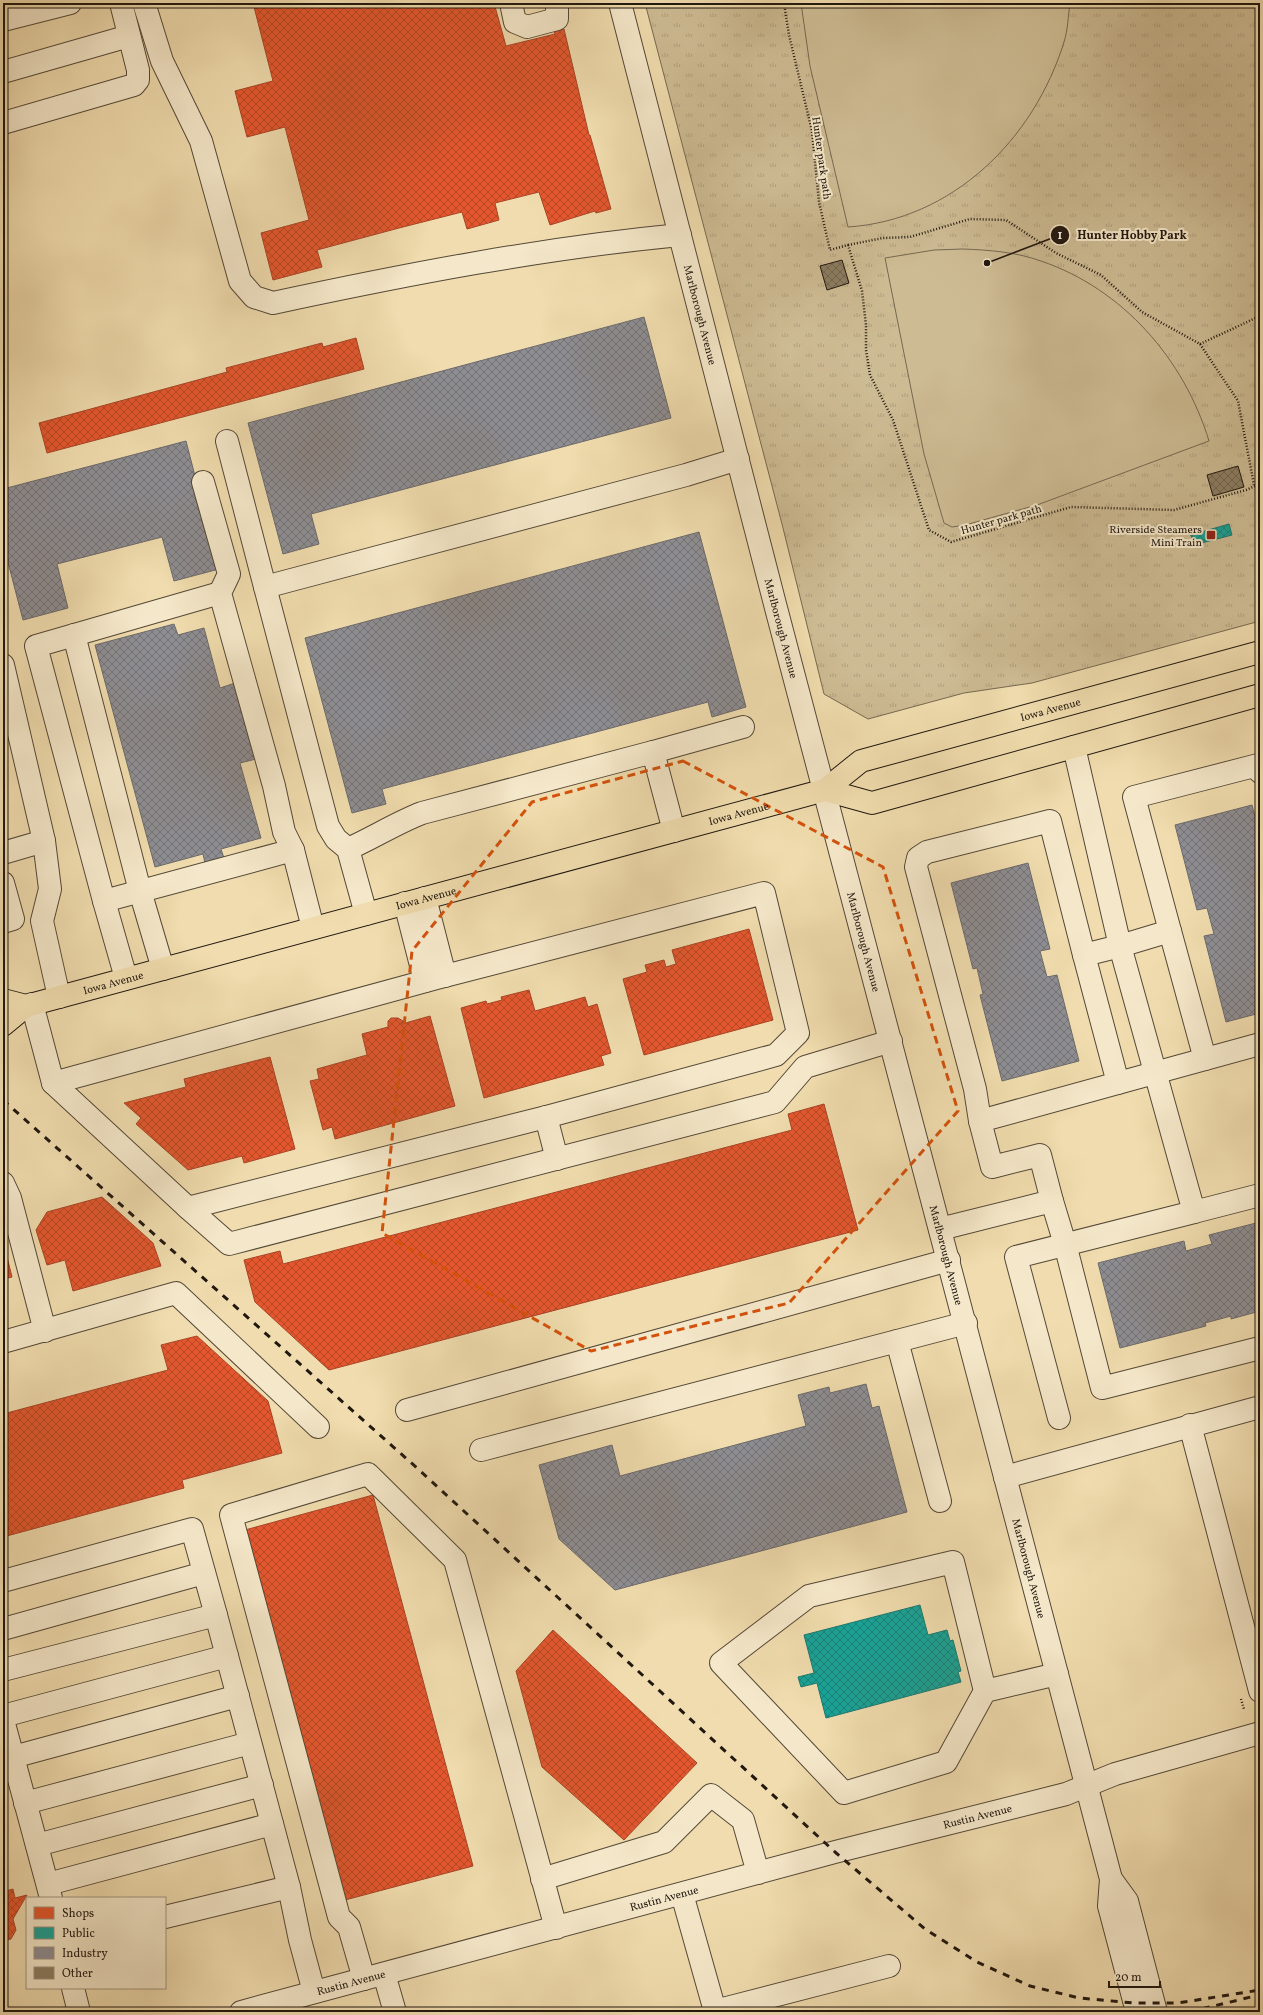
<svg xmlns="http://www.w3.org/2000/svg" width="1263" height="2015" font-family="Vollkorn,serif">
  <style>
    .park { fill: url(#park-tufts); stroke: #766951 }
    .pitch { fill: #cdbb93; stroke: #766951 }
    .shops { fill: url(#shops-cross-hatch); stroke: #a94425 }
    .public { fill: url(#public-cross-hatch); stroke: #1a796f }
    .industry { fill: url(#industry-cross-hatch); stroke: #6c6a6b }
    .building { fill: url(#building-cross-hatch); stroke: #20170f }
    .lines { fill: none; stroke-linecap: round; stroke-linejoin: round }
    .minor-casing { stroke: #544837; stroke-width: 24 }
    .major-casing { stroke: #20170f; stroke-width: 24 }
    .path { stroke: #20170f; stroke-width: 2.5; stroke-dasharray: 1 2; stroke-linecap: butt }
    .minor { stroke: #f5e8ca; stroke-width: 22 }
    .major { stroke: #f0dcae; stroke-width: 22 }
    .rail { stroke: #20170f; stroke-width: 3; stroke-dasharray: 7 7; stroke-linecap: butt }
    .marked { fill: none; stroke: #d4520c; stroke-width: 3; stroke-dasharray: 8 5; stroke-linejoin: round }
    .poi-dot { fill: #8f2418; stroke: #f5e8ca; stroke-width: 1.5 }
    .labels { text-anchor: middle; stroke-width: 4; stroke-linejoin: round; paint-order: stroke }
    .street-label { font-size: 11px; fill: #20170f; stroke: #f5e8ca }
    .poi-label { font-size: 11px; fill: #20170f; stroke: #f5e8ca; text-anchor: end }
    .leader { fill: none; stroke: #20170f; stroke-width: 1.5 }
    .callout-dot { fill: #20170f; stroke: #f5e8ca; stroke-width: 1.5 }
    .mark-label { font-size: 12px; text-anchor: middle; font-weight: bold; fill: #fff }
    .callout-label { font-size: 12px; text-anchor: middle; font-weight: bold; fill: #20170f; stroke: #f5e8ca; stroke-width: 4; stroke-linejoin: round; paint-order: stroke }
  </style>
  <defs>
    <pattern id="park-tufts" width="24" height="20" patternUnits="userSpaceOnUse"><rect width="24" height="20" fill="#cdbb93"/><path d="M3 7l-1-3M5 7V3M7 7l1-3M15 17l-1-3M17 17v-4M19 17l1-3" fill="none" stroke="#b0a07e"/></pattern>
    <pattern id="shops-cross-hatch" width="8" height="8" patternUnits="userSpaceOnUse"><rect width="8" height="8" fill="#e4572e"/><path d="M0 0l8 8M0 8l8-8" fill="none" stroke="#b84726"/></pattern>
    <pattern id="public-cross-hatch" width="8" height="8" patternUnits="userSpaceOnUse"><rect width="8" height="8" fill="#17a398"/><path d="M0 0l8 8M0 8l8-8" fill="none" stroke="#14847a"/></pattern>
    <pattern id="industry-cross-hatch" width="8" height="8" patternUnits="userSpaceOnUse"><rect width="8" height="8" fill="#8d8d92"/><path d="M0 0l8 8M0 8l8-8" fill="none" stroke="#737276"/></pattern>
    <pattern id="building-cross-hatch" width="8" height="8" patternUnits="userSpaceOnUse"><rect width="8" height="8" fill="#8c7d62"/><path d="M0 0l8 8M0 8l8-8" fill="none" stroke="#72654f"/></pattern>
  </defs>
  <rect width="100%" height="100%" fill="#f0dcae"/>
  <filter id="stains"><feTurbulence type="fractalNoise" baseFrequency=".005" numOctaves="4"/><feColorMatrix values="0 0 0 0 .2 0 0 0 0 .09 0 0 0 0 .02 0 0 0 .5 -.17"/></filter>
  <radialGradient id="worn" r=".72"><stop offset=".6" stop-color="#630" stop-opacity="0"/><stop offset="1" stop-color="#630" stop-opacity=".3"/></radialGradient>
  <!-- park -->
  <path class="park" d="M645 3H1260V621L1032 683 964 693 868 719 824 694 782 524Z"/>
  <!-- pitch -->
  <path class="pitch" d="M801 3H1070C1068 16 1068 30 1064 42 1034 139 953 220 848 227L810 66Z
    M963 249C989 250 1016 252 1041 261 1123 289 1184 359 1209 441L1037 505 965 525 952 527 944 523 924 454 885 258 934 250Z"/>
  <!-- shops -->
  <path class="shops" d="M253 3H494L506 46 555 34 554 32 564 29 589 135H590L611 209 596 213 595 211 550 225 539 192 495 203 499 220 467 229 462 212 399 228 317 250 322 267 273 280 261 233 309 220 285 127 247 137 235 91 273 81Z
    M356 338 364 369 47 453 39 423 227 372 226 368 322 343 323 347Z
    M749 929 773 1020 644 1055 623 979 647 972 645 965 664 960 666 967 676 964 672 950Z
    M529 990 535 1011 585 997 588 1007 597 1004 611 1053 601 1056 604 1065 484 1098 461 1008 486 1001 487 1004 502 1000 501 997Z
    M430 1016 455 1106 335 1139 332 1127 323 1130 310 1081 319 1079 317 1069 367 1055 362 1034 388 1027V1021L391 1018H398L403 1021 402 1024Z
    M270 1057 295 1149 244 1163 242 1156 188 1170 136 1124 141 1118 124 1103 186 1087 184 1079Z
    M824 1104 858 1230 329 1370 255 1302 244 1260 280 1251 283 1264 792 1130 788 1114Z
    M102 1197 153 1243 161 1266 73 1291 65 1260 47 1265 36 1230 47 1212Z
    M3 1241 12 1277 3 1279Z
    M197 1336 268 1401 282 1453 182 1480 184 1488 3 1537V1414L168 1370 161 1345Z
    M373 1495 473 1866 345 1900 245 1530Z
    M553 1630 697 1763 624 1840 542 1767 516 1671Z
    M3 1881 6 1891 13 1889 15 1898 27 1895 13 1919 16 1930 11 1939 3 1941Z"/>
  <!-- public -->
  <path class="public" d="M1229 524 1232 535 1194 545 1191 535Z
    M920 1605 928 1635 947 1630 950 1641 953 1640 961 1671 958 1672 961 1682 826 1718 817 1683 801 1687 798 1677 814 1673 804 1635Z"/>
  <!-- industry -->
  <path class="industry" d="M644 317 671 418 311 514 319 544 283 554 248 423Z
    M186 441 219 569 174 581 162 537 57 564 68 608 23 620 3 543V489Z
    M699 532 746 707 712 717 708 702 544 746 382 789 386 804 352 813 305 638Z
    M174 624 178 635 204 628 220 688 235 683 256 759 240 763 261 838 221 849 224 858 205 863 203 854 155 867 95 645Z
    M1252 805 1260 836V1013L1226 1022 1204 936 1214 934 1207 908 1197 910 1175 825Z
    M1028 863 1050 949 1040 951 1047 977 1057 975 1079 1061 1002 1081 980 995 983 994 977 968 973 969 951 883Z
    M1260 1222V1311L1231 1319V1316L1205 1323 1206 1326 1120 1348 1098 1263 1184 1241 1186 1251 1212 1244 1209 1235Z
    M866 1384 872 1408 879 1406 907 1512 615 1590 559 1539 539 1465 612 1445 620 1476 806 1426 798 1395 829 1387 830 1393Z"/>
  <!-- building -->
  <path class="building" d="M842 260 849 283 827 290 820 266Z
    M1238 466 1244 487 1213 496 1207 475Z"/>
  <g class="lines">
    <!-- minor casing -->
    <g class="minor-casing">
      <g id="minor">
        <path d="M144 3 162 61 201 141 240 281 254 297 273 303C408 274 543 248 680 235"/>
        <path d="M511 3 515 22 527 27 557 19V3"/>
        <path id="s1" d="M620 3 776 608 1111 1879 1109 1906 1137 2012"/>
        <path d="M3 20 70 3"/>
        <path d="M3 72 129 36"/>
        <path d="M3 123 134 85 138 80V70L121 3"/>
        <path d="M227 441 265 587"/>
        <path d="M203 482 229 574 220 593 274 786 284 832 293 850 313 928"/>
        <path d="M220 593 36 646 104 901 293 850"/>
        <path d="M74 635 140 891 163 969"/>
        <path d="M3 665 44 841 50 889 42 921 59 997"/>
        <path d="M653 752 743 727"/>
        <path d="M1260 772 1258 765 1134 797 1170 931 1120 946 1194 1212 1260 1195"/>
        <path d="M348 849C373 838 396 823 422 813L653 752 674 831"/>
        <path d="M3 853 44 841"/>
        <path d="M3 883 13 919 3 922"/>
        <path d="M425 898 445 976"/>
        <path d="M104 901 126 978"/>
        <path d="M405 903 425 981"/>
        <path d="M366 914 348 849 336 839 328 826 265 587 686 475 738 459"/>
        <path d="M1170 931 1205 1059"/>
        <path d="M32 1004 53 1083 437 978 764 893 798 1033 776 1055 546 1117 188 1208 229 1244 775 1102 805 1067 891 1041"/>
        <path d="M53 1083 188 1208"/>
        <path d="M1118 1083 1260 1044"/>
        <path d="M546 1117 557 1159"/>
        <path d="M980 1121 975 1089 916 867 918 858 927 852 1050 821 1084 955"/>
        <path d="M3 1183 10 1198 45 1331"/>
        <path d="M1052 1201 1065 1244 1102 1388 1260 1348"/>
        <path d="M940 1229 1052 1201 1040 1155 992 1167 980 1121 1118 1083 1084 955 1120 946 1074 747"/>
        <path d="M897 1341 940 1501"/>
        <path d="M3 1342 176 1293 318 1427"/>
        <path d="M407 1410 949 1260"/>
        <path d="M1059 1418 1016 1257 1194 1212"/>
        <path d="M1190 1425 1260 1691"/>
        <path d="M481 1450 966 1323"/>
        <path d="M1005 1477 1260 1407"/>
        <path d="M3 1581 192 1529 216 1615"/>
        <path d="M3 1629 204 1573"/>
        <path d="M3 1670 216 1615 289 1887 300 1940 314 1992"/>
        <path d="M985 1691 946 1762 844 1793 721 1663 809 1596 953 1562 985 1691 1057 1674"/>
        <path d="M3 1716 227 1656"/>
        <path d="M3 1720 51 1898"/>
        <path d="M13 1757 238 1696"/>
        <path d="M25 1803 250 1743"/>
        <path d="M37 1845 262 1785"/>
        <path d="M542 1879 664 1842 711 1795 743 1820 758 1873"/>
        <path d="M1111 1879 1127 1901 1156 2012"/>
        <path d="M48 1884 272 1824"/>
        <path d="M682 1894 715 2011 889 1966"/>
        <path d="M165 1917 289 1887"/>
        <path d="M384 1974 395 2012"/>
        <path d="M364 1979 349 1927 339 1917 231 1515 368 1474 455 1560 556 1928"/>
        <path d="M73 1988 79 2012"/>
        <path id="s2" d="M241 2012 835 1852 1066 1794 1115 1774 1260 1733"/>
      </g>
    </g>
    <!-- major casing -->
    <g class="major-casing">
      <g id="major">
        <path d="M825 790 872 803 1260 695"/>
        <path d="M3 1000 26 1006"/>
        <path id="s3" d="M3 1025 26 1006 825 790 861 761 1260 652"/>
      </g>
    </g>
    <!-- path -->
    <path class="path" d="M784 3 789 35 812 131 819 202 830 250 848 245 862 291 866 325V350L870 375 893 420 929 530 951 542 1071 507 1174 510 1246 490 1260 484
      M1255 3 1260 7
      M848 245 883 238 910 237 970 219 1006 220 1056 253 1101 275 1142 312 1200 344 1238 401 1254 485
      M1200 344 1260 316
      M1241 1699 1244 1709"/>
    <!-- minor -->
    <use href="#minor" class="minor"/>
    <!-- major -->
    <use href="#major" class="major"/>
    <!-- rail -->
    <path class="rail" d="M3 1100 417 1468 835 1852 925 1929 977 1962 1030 1986 1079 1998 1134 2003H1178L1260 1990
      M1189 2012 1259 1995"/>
  </g>
  <!-- marked area -->
  <path class="marked" d="M683 761 883 867 958 1111 789 1303 591 1351 382 1233 412 951 532 802Z"/>
  <!-- markers -->
  <rect class="poi-dot" x="1206" y="530" width="10" height="10" rx="2"/>
  <g class="labels">
    <!-- street labels -->
    <g class="street-label">
      <text transform="translate(822 158) rotate(82)" y="4">Hunter park path</text>
      <text dy="4" stroke="none"><textPath href="#s1" startOffset="322">Marlborough Avenue</textPath></text>
      <text transform="translate(1001 519) rotate(-16)" y="4">Hunter park path</text>
      <text dy="4" stroke="none"><textPath href="#s1" startOffset="646">Marlborough Avenue</textPath></text>
      <text dy="4" stroke="none"><textPath href="#s3" startOffset="1100">Iowa Avenue</textPath></text>
      <text dy="4" stroke="none"><textPath href="#s3" startOffset="768">Iowa Avenue</textPath></text>
      <text dy="4" stroke="none"><textPath href="#s3" startOffset="444">Iowa Avenue</textPath></text>
      <text dy="4" stroke="none"><textPath href="#s1" startOffset="970">Marlborough Avenue</textPath></text>
      <text dy="4" stroke="none"><textPath href="#s3" startOffset="120">Iowa Avenue</textPath></text>
      <text dy="4" stroke="none"><textPath href="#s1" startOffset="1294">Marlborough Avenue</textPath></text>
      <text dy="4" stroke="none"><textPath href="#s1" startOffset="1618">Marlborough Avenue</textPath></text>
      <text dy="4" stroke="none"><textPath href="#s2" startOffset="762">Rustin Avenue</textPath></text>
      <text dy="4" stroke="none"><textPath href="#s2" startOffset="438">Rustin Avenue</textPath></text>
      <text dy="4" stroke="none"><textPath href="#s2" startOffset="114">Rustin Avenue</textPath></text>
    </g>
    <!-- poi labels -->
    <g class="poi-label">
      <text x="1202" y="533">Riverside Steamers<tspan x="1202" dy="13">Mini Train</tspan></text>
    </g>
  </g>
  <!-- callouts -->
  <path class="leader" d="M987 263L1060 235"/>
  <g class="callout-dot">
    <circle cx="987" cy="263" r="4"/>
    <circle cx="1060" cy="235" r="10"/>
  </g>
  <g class="mark-label">
    <text x="1060" y="239">1</text>
  </g>
  <g class="callout-label">
    <text x="1132" y="239">Hunter Hobby Park</text>
  </g>
  <!-- margin -->
  <rect width="1263" height="2015" fill="none" stroke="#f0dcae" stroke-width="16"/>
  <rect x="4" y="4" width="1255" height="2007" fill="none" stroke="#20170f" stroke-width="2"/>
  <rect x="8" y="8" width="1247" height="1999" fill="none" stroke="#20170f"/>
  <!-- legend -->
  <rect x="26" y="1897" width="140" height="92" fill="#f5e8ca" stroke="#a0947f"/>
  <rect x="34" y="1907" width="20" height="12" fill="#e4572e" stroke="#a0947f"/>
  <text x="62" y="1917" font-size="12" fill="#20170f">Shops</text>
  <rect x="34" y="1927" width="20" height="12" fill="#17a398" stroke="#a0947f"/>
  <text x="62" y="1937" font-size="12" fill="#20170f">Public</text>
  <rect x="34" y="1947" width="20" height="12" fill="#8d8d92" stroke="#a0947f"/>
  <text x="62" y="1957" font-size="12" fill="#20170f">Industry</text>
  <rect x="34" y="1967" width="20" height="12" fill="#8c7d62" stroke="#a0947f"/>
  <text x="62" y="1977" font-size="12" fill="#20170f">Other</text>
  <!-- scale -->
  <path d="M1109 1981v6h51v-6" fill="none" stroke="#20170f" stroke-width="2"/>
  <text x="1115" y="1981" font-size="12" fill="#20170f" stroke="#f5e8ca" stroke-width="3" paint-order="stroke">20 m</text>
  <rect width="100%" height="100%" filter="url(#stains)"/>
  <rect width="100%" height="100%" fill="url(#worn)"/>
</svg>
